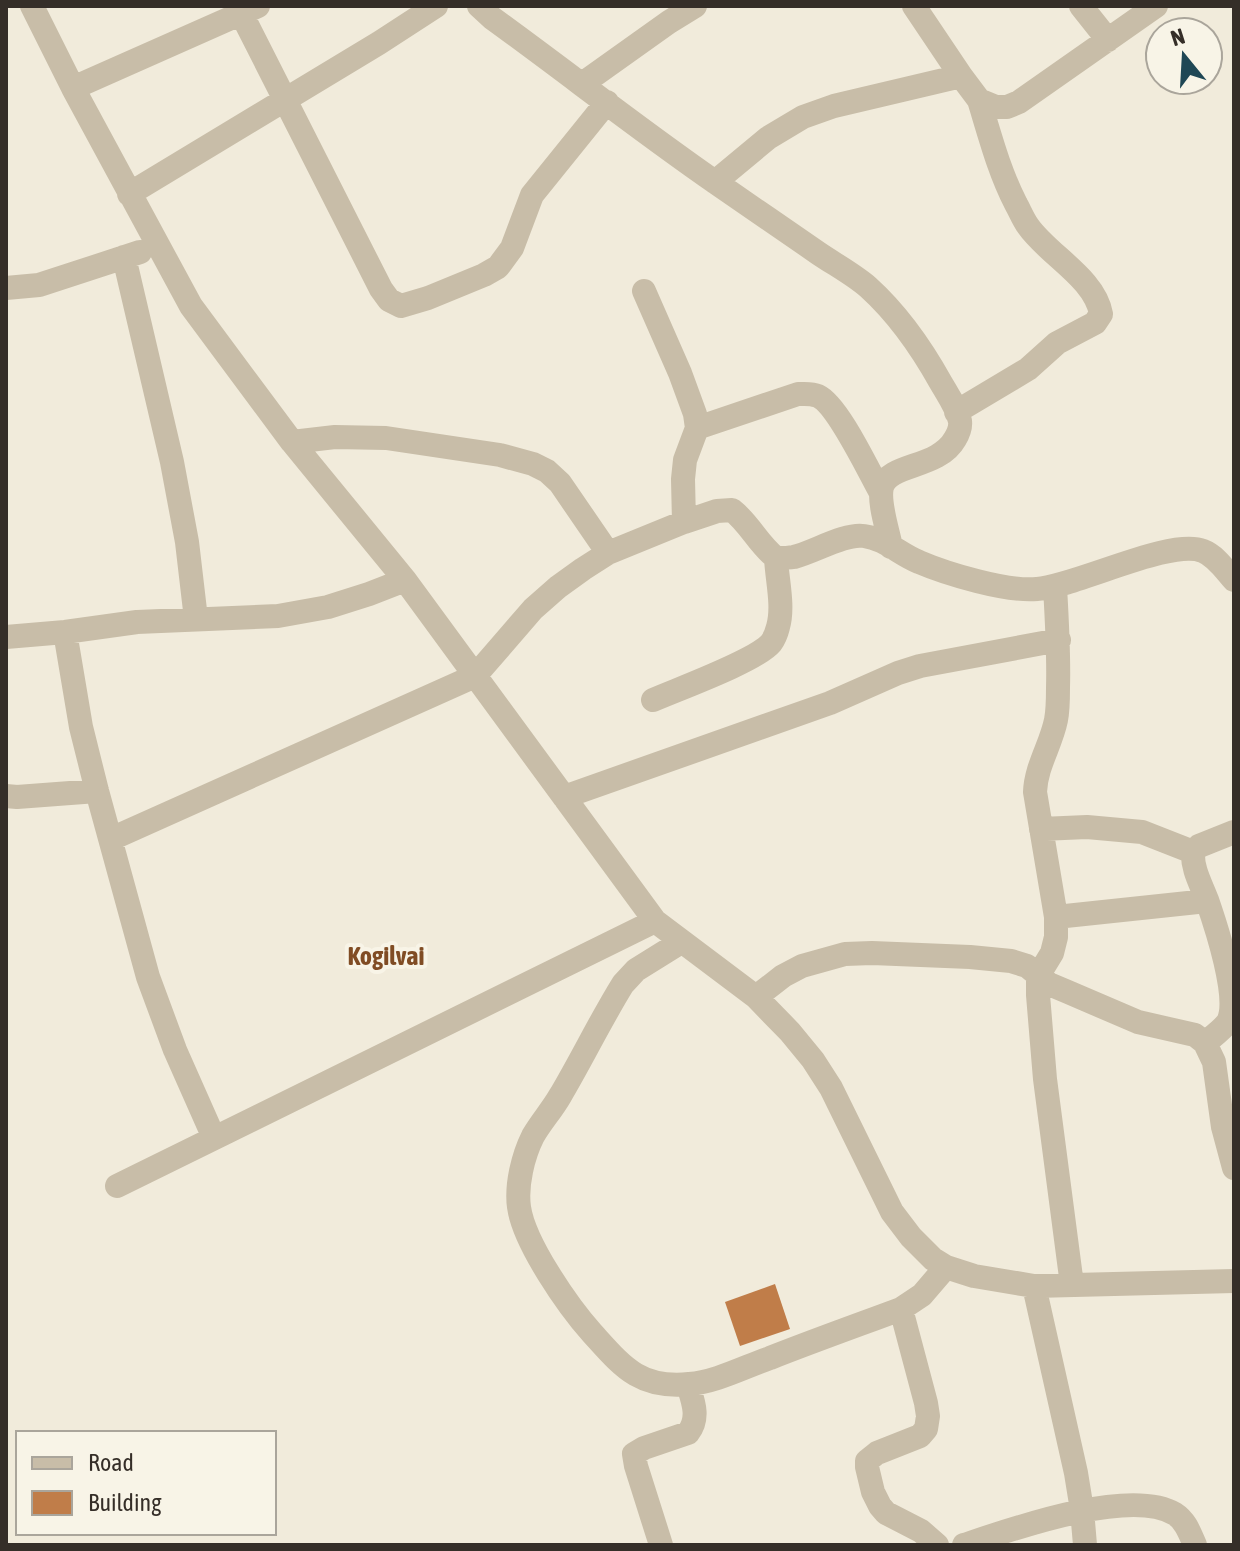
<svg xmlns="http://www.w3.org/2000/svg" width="1240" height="1551" font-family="'Asap Condensed',sans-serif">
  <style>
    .building { fill: #c07d49 }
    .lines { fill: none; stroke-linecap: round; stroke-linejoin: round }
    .minor { stroke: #c8bda8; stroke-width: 24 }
    .labels { text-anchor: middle; stroke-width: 8; stroke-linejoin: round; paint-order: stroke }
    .quarter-label { font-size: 26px; font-weight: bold; fill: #804c24; stroke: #f8f4e7 }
  </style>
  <rect width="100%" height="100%" fill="#f1ebdb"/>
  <!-- building -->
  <path class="building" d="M775 1284 790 1329 740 1346 725 1302Z"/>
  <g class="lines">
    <!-- minor -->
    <path class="minor" d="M32 6 73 88 191 306 292 442 405 580 655 921 756 997 790 1032 813 1060 831 1088 892 1212 911 1237 933 1259 946 1267 974 1276 1034 1286 1234 1281
      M479 6 492 18C568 73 641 131 718 184 751 207 785 230 818 253 834 264 853 274 868 287 899 315 921 347 941 383 948 395 957 408 960 421 961 428 958 434 955 439 938 469 889 463 882 487 878 502 888 531 891 547
      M914 6 961 76 979 100 996 107H1007L1019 102 1156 6
      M1081 6 1108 40
      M241 13 381 289 389 300 401 306 428 298 484 275 498 267 512 248 532 195 607 102
      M582 84 669 22 695 6
      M73 88 258 6
      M715 182 768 138 803 117 834 106 961 76
      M129 194 379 43 436 6
      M124 257 172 462 187 542 196 619
      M6 288 39 285 140 252
      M644 291 680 373 695 414 697 428 685 460 683 479 684 522
      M956 412 1028 369 1057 343 1095 323 1101 314C1095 278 1048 255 1028 226 1023 219 1020 211 1016 204 999 171 990 136 979 100
      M697 428 798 394C805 394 811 393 818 396 838 405 869 472 881 493
      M292 442 335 437 386 438 500 455 533 464 547 471 560 483 608 553
      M1055 587C1057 621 1059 654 1058 688 1058 699 1058 710 1056 720 1051 745 1036 766 1035 792L1056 917V937L1052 953 1038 976V995L1045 1079 1072 1285
      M65 632 81 727 97 791 148 977 175 1050 214 1138
      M6 637 65 632 137 622 278 616 328 607 369 594 405 580
      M653 700C678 689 756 661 771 643 774 639 777 631 778 627 784 606 777 580 776 558
      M6 796 17 797 97 791
      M564 797 830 703 898 673 920 666 1059 640
      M1041 829 1087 827 1142 832 1193 852
      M111 839 475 676 533 609 558 587 583 569 608 553 684 522 717 511 732 510C750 524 758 544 776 558 782 558 788 558 794 557 814 552 845 533 864 536 886 539 899 554 919 562 947 574 1007 592 1037 589 1077 586 1170 538 1203 551 1216 556 1225 570 1234 580
      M1056 917 1207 901
      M681 942 636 970 623 984C600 1021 582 1059 560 1096 552 1110 541 1122 533 1136 523 1156 516 1185 519 1207 524 1243 568 1306 592 1333 622 1366 639 1389 689 1384 716 1382 744 1367 770 1358 813 1341 858 1325 901 1309L922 1295 946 1267
      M756 997 783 976 802 966 845 954 872 953 970 957 1011 961 1027 966 1049 984 1068 992 1138 1022 1195 1035 1205 1043 1214 1062 1223 1127 1234 1168
      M1205 1043C1212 1037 1222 1030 1228 1022 1240 998 1216 926 1207 900 1201 884 1192 869 1193 852L1199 846 1234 832
      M117 1186 655 921
      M1034 1286 1076 1473 1082 1510 1085 1545
      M901 1309 926 1403 928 1416 926 1429 920 1436 877 1453 867 1461V1467L873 1492 880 1506 886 1513 921 1531 937 1545
      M661 1545 636 1466 634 1454 644 1448 688 1433C700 1418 693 1401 688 1385
      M964 1545C1012 1529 1130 1487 1175 1514 1186 1521 1190 1534 1195 1545"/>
  </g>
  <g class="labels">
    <!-- quarter labels -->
    <g class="quarter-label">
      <text x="386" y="965">Kogilvai</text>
    </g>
  </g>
  <!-- border -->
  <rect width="1240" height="1551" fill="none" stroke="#352e28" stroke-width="16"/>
  <!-- legend -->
  <rect x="16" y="1431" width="260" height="104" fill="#f8f4e7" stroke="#aaa59b" stroke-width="2"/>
  <rect x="32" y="1457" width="40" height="12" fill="#c8bda8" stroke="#aaa59b" stroke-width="2"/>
  <text x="88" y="1471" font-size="24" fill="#352e28">Road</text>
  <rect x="32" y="1491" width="40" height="24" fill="#c07d49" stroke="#aaa59b" stroke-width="2"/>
  <text x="88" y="1511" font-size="24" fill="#352e28">Building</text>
  <!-- north arrow -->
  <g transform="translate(1184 56) rotate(342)"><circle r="38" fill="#f8f4e7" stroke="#aaa59b" stroke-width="2"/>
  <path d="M0-6L14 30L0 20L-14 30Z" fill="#1f4755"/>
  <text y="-12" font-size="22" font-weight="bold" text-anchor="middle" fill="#352e28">N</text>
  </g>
</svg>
